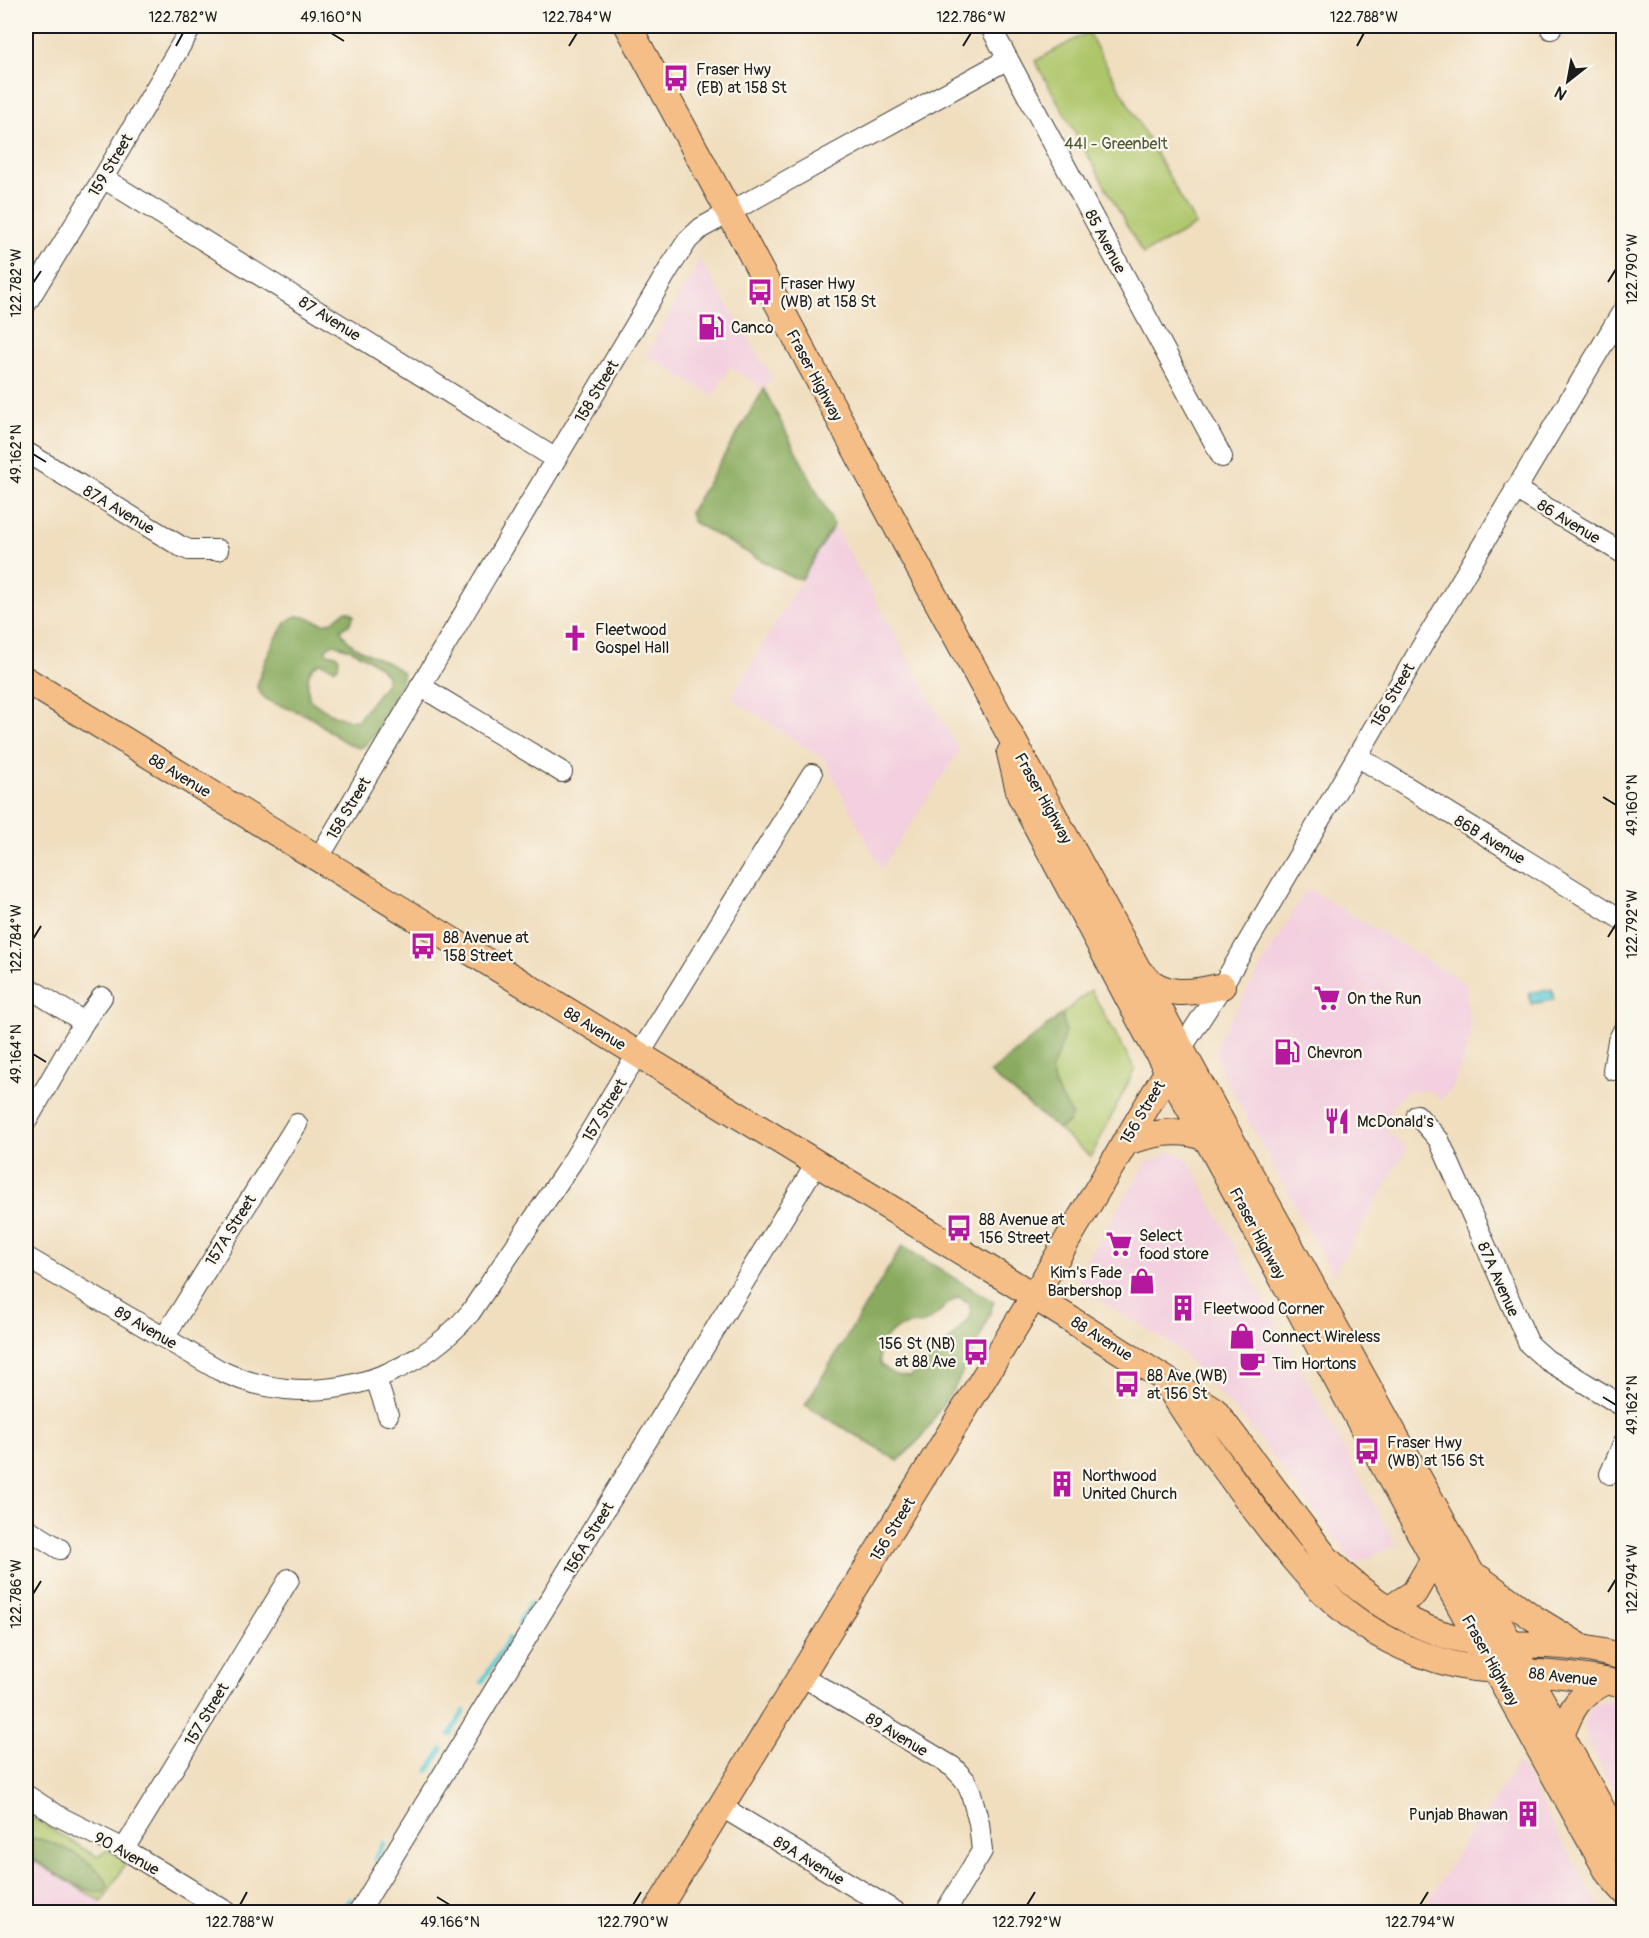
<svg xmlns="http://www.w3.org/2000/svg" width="1649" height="1938" font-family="Pangolin,sans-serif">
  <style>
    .built { fill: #f3cfdf }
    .green { fill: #aec66b; stroke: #657144; stroke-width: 1.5 }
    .forest { fill: #8aab5f; stroke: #53643e; stroke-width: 1.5; fill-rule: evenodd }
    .water { fill: #5dcad4; stroke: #3c7378; stroke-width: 1.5 }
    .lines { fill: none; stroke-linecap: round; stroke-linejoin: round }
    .stream { stroke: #5dcad4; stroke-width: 4.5 }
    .minor-casing { stroke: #3c3934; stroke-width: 22 }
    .major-casing { stroke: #3c3934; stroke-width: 28 }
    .minor { stroke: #fff; stroke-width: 20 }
    .major { stroke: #f6be87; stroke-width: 26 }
    .ticks { fill: none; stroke: #1c1c1c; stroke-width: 2 }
    .labels { text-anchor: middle; stroke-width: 4.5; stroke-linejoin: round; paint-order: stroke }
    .poi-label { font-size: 16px; fill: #1c1c1c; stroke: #fbf7ec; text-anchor: start }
    .park-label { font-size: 16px; fill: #4f5838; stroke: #fbf7ec }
    .street-label { font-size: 16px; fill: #1c1c1c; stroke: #fbf7ec }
    .neatline { fill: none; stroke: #1c1c1c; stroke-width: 2 }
    .ticks-label { font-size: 15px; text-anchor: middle; fill: #1c1c1c }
  </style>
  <rect width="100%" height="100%" fill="#fbf7ec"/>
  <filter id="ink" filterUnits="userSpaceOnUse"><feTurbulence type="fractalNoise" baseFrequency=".0167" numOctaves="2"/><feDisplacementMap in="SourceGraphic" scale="12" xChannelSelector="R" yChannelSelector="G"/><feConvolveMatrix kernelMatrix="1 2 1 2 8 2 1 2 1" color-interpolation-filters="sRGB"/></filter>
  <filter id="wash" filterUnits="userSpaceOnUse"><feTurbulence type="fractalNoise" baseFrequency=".008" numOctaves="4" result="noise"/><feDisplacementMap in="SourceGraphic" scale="24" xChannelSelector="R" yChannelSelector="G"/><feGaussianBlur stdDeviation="1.35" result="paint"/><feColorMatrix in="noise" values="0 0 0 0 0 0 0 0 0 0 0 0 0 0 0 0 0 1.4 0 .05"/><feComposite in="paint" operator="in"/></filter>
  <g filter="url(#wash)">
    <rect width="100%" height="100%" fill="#f0debf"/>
    <!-- built -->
    <path class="built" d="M700 260 772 377 764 389 730 367 713 396 646 355Z
      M834 525 959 751 881 869 824 759 731 698Z
      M1307 888 1466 984 1471 1039 1452 1089 1441 1100 1430 1090 1406 1092 1392 1106 1388 1132 1407 1149 1333 1275 1223 1075 1216 1052 1218 1041Z
      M1172 1151 1187 1158 1396 1545 1355 1564 1246 1422 1177 1348 1083 1289 1078 1275 1146 1163Z
      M1617 1700 1623 1702V1809L1588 1743 1584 1724 1591 1705Z
      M1518 1762 1602 1912H1422L1479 1817 1484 1815Z
      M26 1856 102 1902 96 1912H26Z"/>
    <!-- green -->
    <path class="green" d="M1088 32 1196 225 1143 254 1035 61Z
      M1091 990 1135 1069 1091 1157 1058 1129 1063 1127 1060 1096 1052 1079 1051 1070 1065 1030 1062 1014Z
      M26 1814 97 1857 107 1850 128 1860 102 1902 26 1856V1851L52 1871 100 1872C85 1861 43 1831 26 1841Z"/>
    <!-- forest -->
    <path class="forest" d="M764 389 834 525 802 579 791 577 693 522 690 512Z
      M347 611 352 613 354 616 349 625 341 629C347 653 388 657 403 673 401 686 377 735 367 743 365 746 362 747 359 748 338 742 326 726 308 716 293 708 262 705 257 687 260 672 280 618 297 616 308 615 318 625 328 623 336 621 339 613 347 611ZM333 644C349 647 378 662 387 676L386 683 358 720C342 722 322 709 309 699 308 685 304 668 321 663L335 669 338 667 339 658 336 655 327 653 325 650Z
      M1062 1014 1065 1030 1062 1044 1051 1070 1055 1087 1072 1115 1068 1123 1058 1129 990 1073Z
      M902 1246 994 1302 982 1333 956 1385 922 1437 898 1461 805 1405ZM959 1297 969 1303 971 1315C952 1339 934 1359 910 1377L895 1375 880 1364 878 1346C888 1335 895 1327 910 1325 914 1324 920 1324 924 1323 938 1317 944 1303 959 1297Z
      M31 1838C54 1840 100 1863 108 1885L104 1892C81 1894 46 1867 28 1854L26 1841Z"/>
    <!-- water -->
    <path class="water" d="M1552 989 1554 1000 1531 1004 1529 993Z"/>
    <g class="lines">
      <!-- stream -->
      <path class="stream" d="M518 1624 530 1603
        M482 1682 509 1638
        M450 1735 464 1711
        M429 1770 442 1749
        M375 1859 384 1843
        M342 1912 350 1899"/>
    </g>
  </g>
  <g filter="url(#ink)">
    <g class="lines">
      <!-- minor casing -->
      <g class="minor-casing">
        <path id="minor" d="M990 26 1222 457
          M1551 29 1552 26
          M103 178 556 459
          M26 304 103 178 192 26
          M26 452 180 546 189 550H218
          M1515 489 1624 554
          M420 686 562 772
          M1357 756 1624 921
          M318 859 670 267 688 240 701 228 1008 59
          M26 986 84 1022
          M1181 1049 1222 986 1416 656 1624 309
          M1613 1070 1618 1041 1624 1029
          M1417 1115 1439 1140 1529 1344 1547 1360 1624 1407
          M26 1122 84 1022 102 997
          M26 1257 219 1370C305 1412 409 1385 470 1313L572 1162 626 1072 647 1042 812 774
          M164 1338 297 1124
          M376 1379 388 1415
          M1610 1474 1624 1442
          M26 1528 60 1549
          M802 1676 953 1767 965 1780 971 1793 979 1823 982 1851 945 1912
          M26 1795 60 1817 124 1849 227 1912
          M722 1807 896 1912
          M124 1849 289 1579
          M359 1912 816 1164"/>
      </g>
      <!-- major casing -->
      <g class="major-casing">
        <path id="major" d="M628 26 729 212 907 546 1197 1078 1624 1849
          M26 680 1016 1285 1214 1410 1326 1558C1367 1601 1423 1636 1483 1643 1505 1645 1526 1644 1547 1645 1573 1646 1598 1650 1624 1657
          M1010 753 1020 795 1150 1039 1207 1139 1434 1559 1609 1874 1624 1891
          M1142 974C1163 999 1194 993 1222 986
          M1124 1143C1149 1134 1181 1126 1207 1139
          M1167 1384C1192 1425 1221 1464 1250 1503 1310 1582 1351 1638 1452 1664 1475 1670 1500 1670 1524 1672 1558 1674 1591 1677 1624 1685
          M1479 1578 1532 1617 1578 1645
          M1389 1609 1414 1593 1434 1559
          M1561 1736C1572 1707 1578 1695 1607 1681
          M656 1912 1034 1296 1175 1059"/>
      </g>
      <!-- minor -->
      <use href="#minor" class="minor"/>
      <!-- major -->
      <use href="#major" class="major"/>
    </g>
  </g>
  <!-- ticks -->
  <path class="ticks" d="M331 33 344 41M176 46 183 33M569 46 577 33M963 46 971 33M1357 46 1364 33M1608 282 1616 269M33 283 41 271M33 454 46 462M1603 797 1616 805M1608 937 1616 924M33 939 41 926M33 1054 46 1062M1603 1397 1616 1405M1608 1592 1616 1579M33 1594 41 1581M437 1897 450 1905M240 1905 247 1892M633 1905 641 1892M1027 1905 1035 1892M1420 1905 1428 1892"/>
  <!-- icons -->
  <defs>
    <g id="bus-bare" transform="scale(2.07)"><path d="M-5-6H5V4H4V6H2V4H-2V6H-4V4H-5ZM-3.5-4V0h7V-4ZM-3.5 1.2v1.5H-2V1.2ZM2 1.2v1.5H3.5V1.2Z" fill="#b5179e" stroke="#fbf7ec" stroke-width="2.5" paint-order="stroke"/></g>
    <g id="fuel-bare" transform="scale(2.07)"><path d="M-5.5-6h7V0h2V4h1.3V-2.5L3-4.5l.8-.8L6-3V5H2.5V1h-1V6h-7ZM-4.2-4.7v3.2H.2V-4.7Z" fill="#b5179e" stroke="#fbf7ec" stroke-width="2.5" paint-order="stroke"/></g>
    <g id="church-bare" transform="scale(2.07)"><path d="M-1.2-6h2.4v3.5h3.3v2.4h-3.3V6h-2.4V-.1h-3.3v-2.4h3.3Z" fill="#b5179e" stroke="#fbf7ec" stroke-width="2.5" paint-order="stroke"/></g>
    <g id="supermarket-bare" transform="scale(2.07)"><path d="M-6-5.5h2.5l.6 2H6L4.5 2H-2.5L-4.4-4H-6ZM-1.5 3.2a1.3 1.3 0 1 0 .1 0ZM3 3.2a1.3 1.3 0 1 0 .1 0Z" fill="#b5179e" stroke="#fbf7ec" stroke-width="2.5" paint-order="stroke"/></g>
    <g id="restaurant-bare" transform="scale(2.07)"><path d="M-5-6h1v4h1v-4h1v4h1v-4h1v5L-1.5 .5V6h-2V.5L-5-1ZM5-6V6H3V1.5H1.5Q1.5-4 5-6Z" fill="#b5179e" stroke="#fbf7ec" stroke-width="2.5" paint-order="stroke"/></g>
    <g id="shop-bare" transform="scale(2.07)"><path d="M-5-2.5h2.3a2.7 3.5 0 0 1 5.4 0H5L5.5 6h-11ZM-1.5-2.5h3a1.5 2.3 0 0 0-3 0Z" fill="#b5179e" stroke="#fbf7ec" stroke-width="2.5" paint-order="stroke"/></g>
    <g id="building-bare" transform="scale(2.07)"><path d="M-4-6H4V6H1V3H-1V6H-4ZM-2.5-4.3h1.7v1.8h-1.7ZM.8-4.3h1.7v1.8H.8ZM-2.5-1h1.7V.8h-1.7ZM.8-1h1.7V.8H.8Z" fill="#b5179e" stroke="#fbf7ec" stroke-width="2.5" paint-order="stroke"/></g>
    <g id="cafe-bare" transform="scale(2.07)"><path d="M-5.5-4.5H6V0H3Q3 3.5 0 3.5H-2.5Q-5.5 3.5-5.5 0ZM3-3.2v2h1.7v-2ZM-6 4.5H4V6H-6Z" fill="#b5179e" stroke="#fbf7ec" stroke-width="2.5" paint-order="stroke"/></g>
  </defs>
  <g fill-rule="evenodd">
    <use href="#bus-bare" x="676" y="78"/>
    <use href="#bus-bare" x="760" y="292"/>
    <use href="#fuel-bare" x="711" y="327"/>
    <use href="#church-bare" x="575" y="638"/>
    <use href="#bus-bare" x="423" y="946"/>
    <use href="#supermarket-bare" x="1327" y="998"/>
    <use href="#fuel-bare" x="1287" y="1052"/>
    <use href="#restaurant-bare" x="1337" y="1121"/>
    <use href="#bus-bare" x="959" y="1228"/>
    <use href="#supermarket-bare" x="1119" y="1244"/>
    <use href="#shop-bare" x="1142" y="1281"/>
    <use href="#building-bare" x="1183" y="1308"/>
    <use href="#shop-bare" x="1242" y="1336"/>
    <use href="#bus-bare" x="976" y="1352"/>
    <use href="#cafe-bare" x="1252" y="1363"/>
    <use href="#bus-bare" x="1127" y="1384"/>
    <use href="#bus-bare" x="1367" y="1451"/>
    <use href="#building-bare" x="1062" y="1484"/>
    <use href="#building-bare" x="1528" y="1814"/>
  </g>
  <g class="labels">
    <!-- poi labels -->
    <g class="poi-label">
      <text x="696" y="75">Fraser Hwy<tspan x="696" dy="18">(EB) at 158 St</tspan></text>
      <text x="780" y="289">Fraser Hwy<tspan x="780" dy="18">(WB) at 158 St</tspan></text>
      <text x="731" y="333">Canco</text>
      <text x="595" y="635">Fleetwood<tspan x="595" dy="18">Gospel Hall</tspan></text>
      <text x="443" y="943">88 Avenue at<tspan x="443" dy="18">158 Street</tspan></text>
      <text x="1347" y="1004">On the Run</text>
      <text x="1307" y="1058">Chevron</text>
      <text x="1357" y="1127">McDonald's</text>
      <text x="979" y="1225">88 Avenue at<tspan x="979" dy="18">156 Street</tspan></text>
      <text x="1139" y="1241">Select<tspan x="1139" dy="18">food store</tspan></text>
      <text x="1122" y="1278" text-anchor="end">Kim's Fade<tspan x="1122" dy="18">Barbershop</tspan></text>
      <text x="1203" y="1314">Fleetwood Corner</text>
      <text x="1262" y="1342">Connect Wireless</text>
      <text x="956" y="1349" text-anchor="end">156 St (NB)<tspan x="956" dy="18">at 88 Ave</tspan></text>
      <text x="1272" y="1369">Tim Hortons</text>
      <text x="1147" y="1381">88 Ave (WB)<tspan x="1147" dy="18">at 156 St</tspan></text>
      <text x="1387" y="1448">Fraser Hwy<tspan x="1387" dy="18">(WB) at 156 St</tspan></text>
      <text x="1082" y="1481">Northwood<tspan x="1082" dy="18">United Church</tspan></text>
      <text x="1508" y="1820" text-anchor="end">Punjab Bhawan</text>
    </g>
    <!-- park labels -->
    <g class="park-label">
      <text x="1116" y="149">44I - Greenbelt</text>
    </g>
    <!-- street labels -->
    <g class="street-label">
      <text transform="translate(110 165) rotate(-59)" y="6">159 Street</text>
      <text transform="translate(1106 241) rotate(62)" y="6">85 Avenue</text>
      <text transform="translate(330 318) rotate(32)" y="6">87 Avenue</text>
      <text transform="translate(815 375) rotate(62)" y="6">Fraser Highway</text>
      <text transform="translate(596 391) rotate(-59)" y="6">158 Street</text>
      <text transform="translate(119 509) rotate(31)" y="6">87A Avenue</text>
      <text transform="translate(1569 521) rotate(31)" y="6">86 Avenue</text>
      <text transform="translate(1392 695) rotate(-60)" y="6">156 Street</text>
      <text transform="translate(180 775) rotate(31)" y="6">88 Avenue</text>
      <text transform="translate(1044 798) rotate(61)" y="6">Fraser Highway</text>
      <text transform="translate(348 808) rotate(-59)" y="6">158 Street</text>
      <text transform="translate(1490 839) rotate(31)" y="6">86B Avenue</text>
      <text transform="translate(595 1028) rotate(31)" y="6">88 Avenue</text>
      <text transform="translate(604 1110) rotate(-59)" y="6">157 Street</text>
      <text transform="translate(1142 1112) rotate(-59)" y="6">156 Street</text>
      <text transform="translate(230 1230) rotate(-58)" y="6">157A Street</text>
      <text transform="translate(1258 1233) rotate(62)" y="6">Fraser Highway</text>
      <text transform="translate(1499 1279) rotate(66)" y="6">87A Avenue</text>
      <text transform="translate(146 1327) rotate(30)" y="6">89 Avenue</text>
      <text transform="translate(1102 1338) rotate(32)" y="6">88 Avenue</text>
      <text transform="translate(892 1529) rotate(-59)" y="6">156 Street</text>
      <text transform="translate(588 1538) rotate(-59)" y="6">156A Street</text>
      <text transform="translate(1491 1660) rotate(61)" y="6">Fraser Highway</text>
      <text transform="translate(1563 1676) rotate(6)" y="6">88 Avenue</text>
      <text transform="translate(206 1714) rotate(-59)" y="6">157 Street</text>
      <text transform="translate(897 1734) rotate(31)" y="6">89 Avenue</text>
      <text transform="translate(127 1853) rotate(29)" y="6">90 Avenue</text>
      <text transform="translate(809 1860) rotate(31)" y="6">89A Avenue</text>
    </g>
  </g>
  <!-- margin -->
  <rect width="1649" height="1938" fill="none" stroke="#fbf7ec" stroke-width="66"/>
  <!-- north arrow -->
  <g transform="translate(1568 81) rotate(211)" stroke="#fbf7ec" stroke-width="4.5" paint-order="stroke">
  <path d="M0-4.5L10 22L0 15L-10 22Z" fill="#1c1c1c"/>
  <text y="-9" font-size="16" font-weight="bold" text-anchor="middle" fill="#1c1c1c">N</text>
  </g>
  <rect x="33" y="33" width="1583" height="1872" class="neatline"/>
  <g class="ticks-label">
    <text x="183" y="22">122.782°W</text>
    <text x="331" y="22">49.160°N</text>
    <text x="577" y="22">122.784°W</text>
    <text x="971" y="22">122.786°W</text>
    <text x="1364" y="22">122.788°W</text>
    <text transform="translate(1632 269) rotate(-90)" y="5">122.790°W</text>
    <text transform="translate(16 283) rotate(-90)" y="5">122.782°W</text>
    <text transform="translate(16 454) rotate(-90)" y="5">49.162°N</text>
    <text transform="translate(1632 805) rotate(-90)" y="5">49.160°N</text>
    <text transform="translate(1632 924) rotate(-90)" y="5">122.792°W</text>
    <text transform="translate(16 939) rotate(-90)" y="5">122.784°W</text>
    <text transform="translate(16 1054) rotate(-90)" y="5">49.164°N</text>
    <text transform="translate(1632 1405) rotate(-90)" y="5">49.162°N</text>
    <text transform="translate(1632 1579) rotate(-90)" y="5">122.794°W</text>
    <text transform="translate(16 1594) rotate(-90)" y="5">122.786°W</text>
    <text x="240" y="1927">122.788°W</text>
    <text x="450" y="1927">49.166°N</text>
    <text x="633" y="1927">122.790°W</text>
    <text x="1027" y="1927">122.792°W</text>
    <text x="1420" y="1927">122.794°W</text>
  </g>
</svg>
